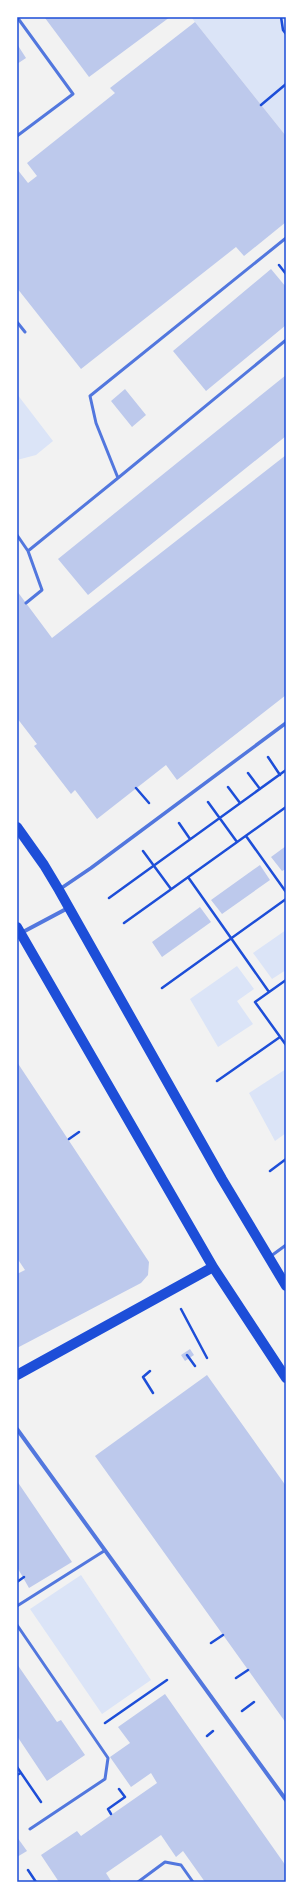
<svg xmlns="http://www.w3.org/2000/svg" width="303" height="1899" font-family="Montserrat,sans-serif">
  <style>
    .green { fill: #dbe4f7 }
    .building { fill: #bdc9ec }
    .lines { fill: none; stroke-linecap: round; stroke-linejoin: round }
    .path { stroke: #1d4ed8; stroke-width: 2.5 }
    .service { stroke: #5277de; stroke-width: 3 }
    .pedestrian { stroke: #5277de; stroke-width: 3.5 }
    .minor { stroke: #5277de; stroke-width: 4 }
    .primary { stroke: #1d4ed8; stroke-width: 10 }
    .neatline { fill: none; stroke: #1d4ed8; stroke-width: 1.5 }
  </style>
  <rect width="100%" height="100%" fill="#f2f2f2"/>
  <!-- green -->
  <path class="green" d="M191 17H286V136Z
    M17 394 53 441 36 455 17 460Z
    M286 930V970L272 979 253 953Z
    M237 966 254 989 237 1001 253 1024 218 1047 190 999Z
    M286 1069V1133L275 1141 249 1093Z
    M81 1575 151 1680 102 1714 30 1609Z"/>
  <!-- building -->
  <path class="building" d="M47 17H170L89 77 45 18Z
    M195 22 286 136V222L244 256 236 247 81 369 17 288V169L28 183 37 176 27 163 115 93 110 88Z
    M17 44 26 58 17 64Z
    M271 269 286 287V325L206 391 173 351Z
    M286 375V436L88 595 58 559Z
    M125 389 146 415 132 427 111 401Z
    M286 455V695L177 780 166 765 97 819 75 790 71 794 34 746 37 744 17 718V591L52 638Z
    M286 846V869L282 871 271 857Z
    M260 865 270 880 222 914 211 900Z
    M200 907 211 922 162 957 152 942Z
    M17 1062 149 1262 148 1275 141 1283 17 1348V1274L25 1270 17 1258Z
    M190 1349 194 1355 185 1361 181 1355Z
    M207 1375 286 1486V1723L95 1456Z
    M17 1481 72 1562 29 1588 17 1567Z
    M17 1664 57 1722 61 1720 85 1755 47 1781 17 1736Z
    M165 1694 286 1866V1882H205L183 1851 176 1857 161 1835 106 1873 111 1881 109 1882H59L41 1855 77 1831 81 1836 157 1783 151 1773 131 1787 110 1757 130 1743 118 1727Z
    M17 1837 27 1851 17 1857Z"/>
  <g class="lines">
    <!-- path -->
    <path class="path" d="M281 17 283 30 286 34
      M261 105 286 84
      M279 265 286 274
      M268 757 280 775
      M248 773 260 789
      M228 787 240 803
      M136 788 149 803
      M208 802 237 842
      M179 823 190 839
      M246 836 286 892
      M143 851 171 889
      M188 877 269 992
      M109 898 286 770
      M124 923 286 807
      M286 980 255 1002 286 1045
      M162 988 286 899
      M217 1081 280 1037
      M69 1139 79 1132
      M270 1171 286 1159
      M181 1309 207 1358
      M187 1355 195 1366
      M150 1371 143 1377 153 1393
      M17 1582 24 1577
      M211 1643 223 1635
      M236 1678 248 1670
      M242 1711 254 1702
      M105 1723 167 1680
      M207 1736 213 1731
      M17 1767 41 1802
      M17 1775 21 1773
      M111 1814 108 1809 125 1797 119 1789
      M28 1870 36 1882"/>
    <!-- service -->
    <path class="service" d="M17 136 73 94 17 17
      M17 322 25 332
      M118 478 286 340
      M17 535 28 551 118 478 96 423 90 396 286 238
      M26 603 42 590 28 551
      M271 1256 286 1245
      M17 1606 104 1551
      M17 1625 108 1758 105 1779 30 1829
      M138 1882 165 1862 181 1865 193 1882"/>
    <!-- pedestrian -->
    <path class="pedestrian" d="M60 889 91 868 286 723"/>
    <!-- minor -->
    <path class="minor" d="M21 933 68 908
      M17 1429 286 1800"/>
    <!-- primary -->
    <path class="primary" d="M17 827 44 865 59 890 222 1179 286 1286
      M17 927 213 1267 286 1378
      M17 1375 213 1267"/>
  </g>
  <!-- border -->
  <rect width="303" height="1899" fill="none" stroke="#ffffff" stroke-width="36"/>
  <rect x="18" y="18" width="267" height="1863" class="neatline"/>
</svg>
